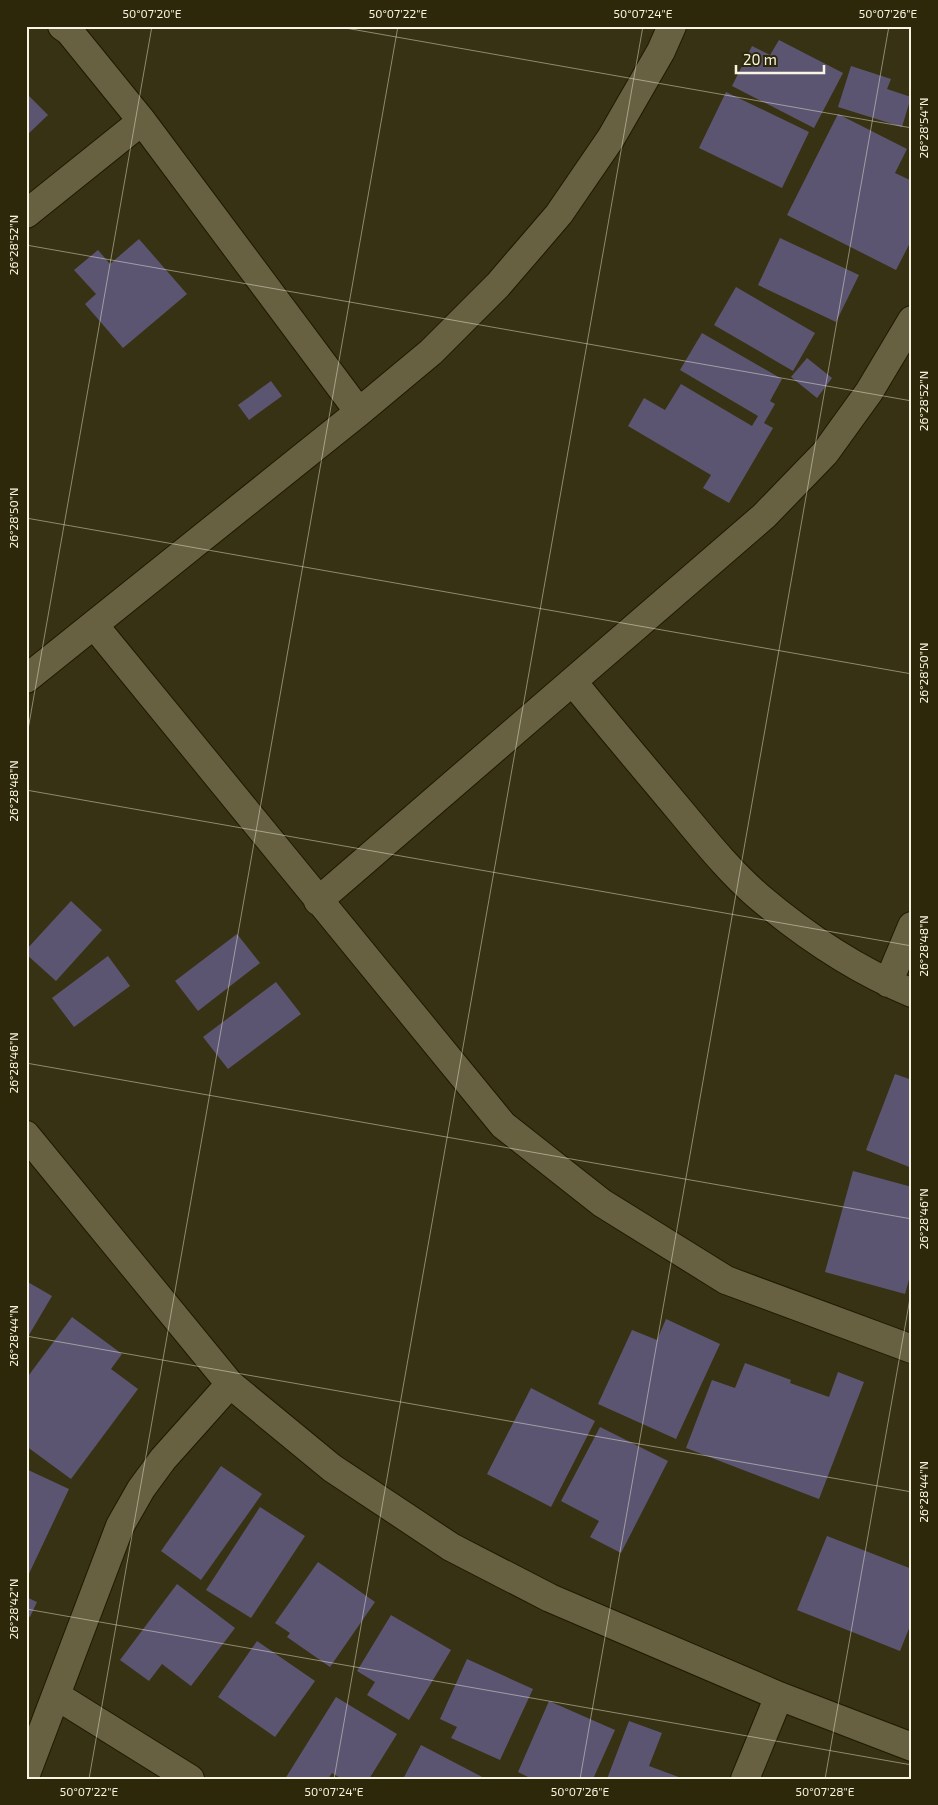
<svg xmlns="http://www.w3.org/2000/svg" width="938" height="1805" font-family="'Exo 2',sans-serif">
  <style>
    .building { fill: #5c5572 }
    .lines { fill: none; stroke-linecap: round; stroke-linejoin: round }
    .minor-casing { stroke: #1f1900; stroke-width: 30 }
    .minor { stroke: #676141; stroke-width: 28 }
    .ticks { fill: none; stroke: #f8f5e3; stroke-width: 1; stroke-opacity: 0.45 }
    .neatline { fill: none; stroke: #f8f5e3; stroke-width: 2 }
    .ticks-label { font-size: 12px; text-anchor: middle; fill: #f8f5e3 }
  </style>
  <rect width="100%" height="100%" fill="#373213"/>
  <!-- building -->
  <path class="building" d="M779 40 843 73 814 128 732 86 752 46 770 55Z
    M851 66 891 79 887 89 911 97 902 127 838 107Z
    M726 92 809 132 782 188 699 148Z
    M26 93 48 115 26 136Z
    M838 114 907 149 895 173 912 181V239L896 270 787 215Z
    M780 238 859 275 836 322 758 285Z
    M139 239 187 294 123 348 85 304 96 294 74 270 98 250 110 264Z
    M736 287 815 333 793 371 714 325Z
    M702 333 782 379 770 401 775 404 764 423 773 428 729 503 703 488 711 475 628 426 644 398 665 410 681 384 752 426 758 416 680 370Z
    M807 358 832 378 817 398 791 377Z
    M271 381 282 396 249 420 238 405Z
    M71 901 102 930 56 981 26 954V950Z
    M237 934 260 963 198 1011 175 981Z
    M108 956 130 986 74 1027 52 998Z
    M276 982 301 1014 228 1069 203 1037Z
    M895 1074 912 1080V1168L866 1150Z
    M853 1171 912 1187V1269L905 1294 825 1272Z
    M26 1281 52 1296 26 1340Z
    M72 1317 122 1354 111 1369 138 1389 71 1479 26 1446V1379Z
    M666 1319 720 1344 676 1439 598 1404 632 1330 657 1340Z
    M745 1363 791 1380 790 1383 829 1397 838 1372 864 1382 819 1499 686 1448 712 1380 735 1388Z
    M531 1388 595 1421 551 1507 487 1474Z
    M600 1427 668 1461 621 1553 590 1537 599 1521 561 1501Z
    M221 1466 262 1494 201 1580 161 1551Z
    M26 1469 69 1489 26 1580Z
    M260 1507 305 1536 251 1618 206 1590Z
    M827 1536 912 1569V1621L900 1651 797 1610Z
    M318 1562 375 1602 330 1667 287 1637 290 1633 275 1623Z
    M177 1584 235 1628 191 1686 162 1664 149 1681 120 1660Z
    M26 1597 37 1602 30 1617 26 1615Z
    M391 1615 451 1650 409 1720 367 1695 375 1682 357 1671Z
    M257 1641 315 1681 275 1737 218 1697Z
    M467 1659 533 1689 500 1760 451 1738 457 1727 440 1719Z
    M336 1697 397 1734 369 1779H342L332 1773 328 1779H285Z
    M549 1701 615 1730 593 1779H532L518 1772Z
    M629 1721 662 1733 649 1766 684 1779H607Z
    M421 1745 486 1779H403Z"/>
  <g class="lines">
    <!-- minor casing -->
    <g class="minor-casing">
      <path id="minor" d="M62 26 69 31 142 121 359 412
        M26 214 142 121
        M94 625 503 1125 602 1203 726 1280 912 1349
        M26 679 359 412 431 352 498 285 559 214 611 138 661 51 672 26
        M573 682C607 724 642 765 677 807 703 838 728 870 758 896 804 935 856 970 912 993
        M318 901 764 516 825 453 869 392 912 320
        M888 983 912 926
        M26 1135 230 1384 332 1468 451 1547 550 1598 779 1696 912 1747
        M57 1696 190 1779
        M26 1774 120 1526 141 1489 163 1459 230 1384
        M745 1779 779 1696"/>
    </g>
    <!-- minor -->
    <use href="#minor" class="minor"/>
  </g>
  <!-- ticks -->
  <path class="ticks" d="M334 26 912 128M26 245 912 401M26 518 912 674M26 741 152 26M26 790 912 946M26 1063 912 1219M26 1336 912 1492M26 1609 912 1765M89 1779 398 26M334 1779 643 26M580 1779 889 26M825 1779 912 1287"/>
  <!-- border -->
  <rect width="938" height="1805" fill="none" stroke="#2d2809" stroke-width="55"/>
  <!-- scale -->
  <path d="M736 65v8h88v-8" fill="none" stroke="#f8f5e3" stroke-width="2.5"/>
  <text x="743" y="65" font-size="15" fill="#f8f5e3" stroke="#2d2809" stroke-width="4" paint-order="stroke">20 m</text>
  <rect x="28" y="28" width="882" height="1750" class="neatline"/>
  <g class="ticks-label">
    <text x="152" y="18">50°07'20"E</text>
    <text x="398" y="18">50°07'22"E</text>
    <text x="643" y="18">50°07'24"E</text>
    <text x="888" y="18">50°07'26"E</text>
    <text transform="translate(924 128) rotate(-90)" y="4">26°28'54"N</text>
    <text transform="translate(14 245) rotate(-90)" y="4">26°28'52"N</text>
    <text transform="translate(924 401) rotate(-90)" y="4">26°28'52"N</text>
    <text transform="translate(14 518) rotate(-90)" y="4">26°28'50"N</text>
    <text transform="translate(924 673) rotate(-90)" y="4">26°28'50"N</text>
    <text transform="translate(14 791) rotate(-90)" y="4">26°28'48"N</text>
    <text transform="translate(924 946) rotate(-90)" y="4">26°28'48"N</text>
    <text transform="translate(14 1063) rotate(-90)" y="4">26°28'46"N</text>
    <text transform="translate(924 1219) rotate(-90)" y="4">26°28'46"N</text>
    <text transform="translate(14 1336) rotate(-90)" y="4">26°28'44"N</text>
    <text transform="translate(924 1492) rotate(-90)" y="4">26°28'44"N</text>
    <text transform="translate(14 1609) rotate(-90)" y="4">26°28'42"N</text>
    <text x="89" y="1796">50°07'22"E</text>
    <text x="334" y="1796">50°07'24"E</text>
    <text x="580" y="1796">50°07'26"E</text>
    <text x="825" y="1796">50°07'28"E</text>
  </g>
</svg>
